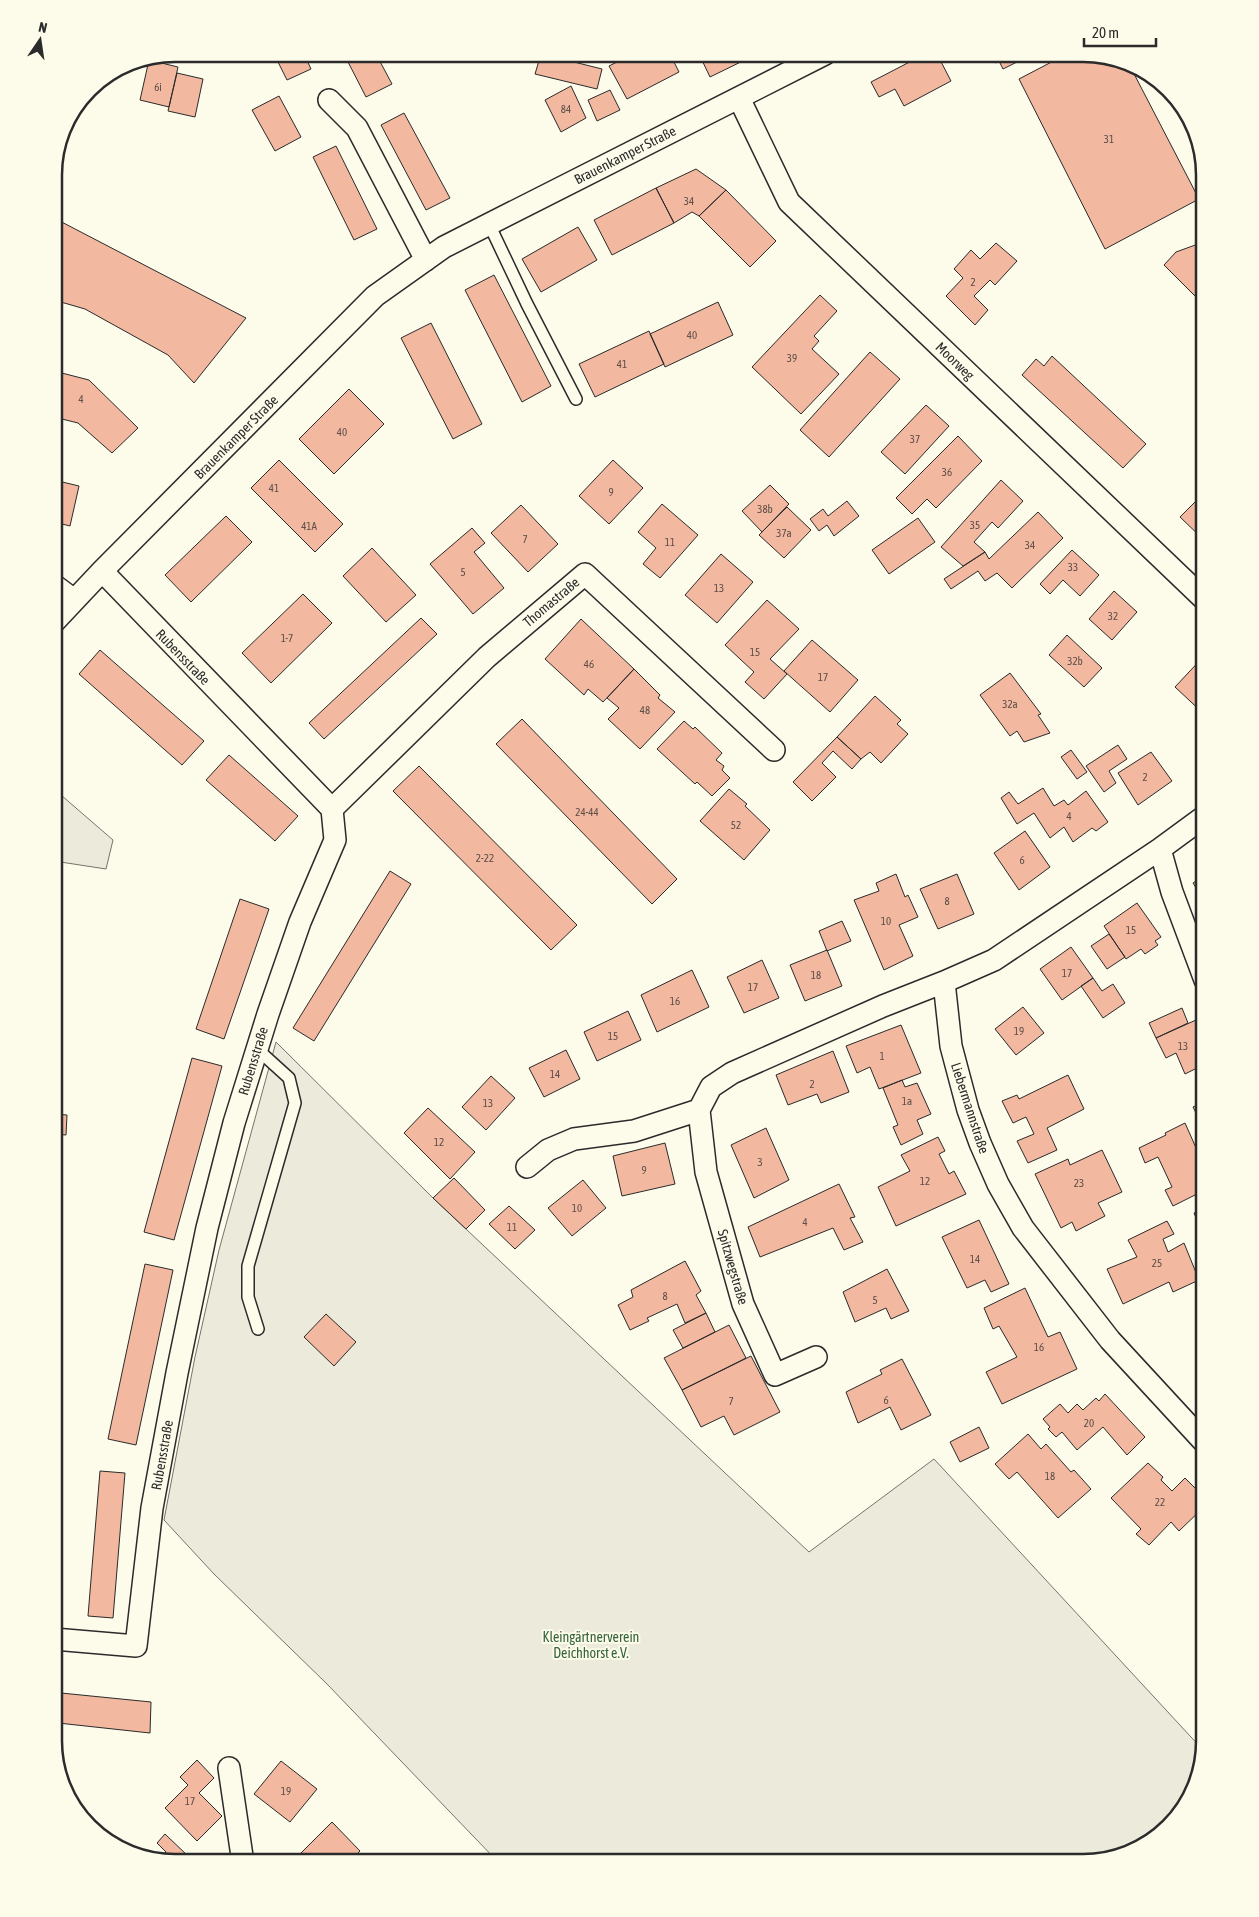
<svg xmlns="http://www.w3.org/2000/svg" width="1259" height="1917" font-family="'Asap Condensed',sans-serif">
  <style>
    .green { fill: #ecebdb; stroke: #74746e }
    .building { fill: #f2b8a0; stroke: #2b2b2b }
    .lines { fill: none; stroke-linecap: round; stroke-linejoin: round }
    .service-casing { stroke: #2b2b2b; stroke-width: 14 }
    .minor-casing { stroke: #2b2b2b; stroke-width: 24 }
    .service { stroke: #fdfbea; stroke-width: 11 }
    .minor { stroke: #fdfbea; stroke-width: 21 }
    .labels { text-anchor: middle; stroke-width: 4; stroke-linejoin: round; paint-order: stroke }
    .number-label { font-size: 11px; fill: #5d4e48 }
    .street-label { font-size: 14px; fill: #2b2b2b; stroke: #fdfbea }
    .park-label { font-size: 14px; fill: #34623c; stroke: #fdfbea }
    .rim { fill: none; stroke: #2b2b2b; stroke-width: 2.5 }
  </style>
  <rect width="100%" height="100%" fill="#fdfbea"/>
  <!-- green -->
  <path class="green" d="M54 789 113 840 106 869 54 861Z
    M276 1042 433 1198 809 1552 934 1459 1203 1750 1189 1802 1144 1847 1083 1863H499L327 1684 214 1574 164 1520 195 1357 219 1250Z"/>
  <!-- building -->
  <path class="building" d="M274 54H304L311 69 287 80Z
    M358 54H376L392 84 366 97 347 60Z
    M541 54H564L562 59 602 69 597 89 535 74Z
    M633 54H670L679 72 627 99 609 66Z
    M699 54H752L753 56 710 77Z
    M925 54H937L951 81 904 106 895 89 879 97 871 82Z
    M991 54H1013L1017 62 1003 69 999 61 995 63Z
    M1062 54H1091L1131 68 1199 199 1105 249 1019 79 1063 56Z
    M149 60 178 67 169 107 140 100Z
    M177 73 203 79 195 117 168 111Z
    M571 86 586 118 561 132 545 100Z
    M610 90 620 110 597 121 588 100Z
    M279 96 301 137 275 151 252 110Z
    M1175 100 1189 115 1196 142Z
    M404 113 450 198 426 210 381 125Z
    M336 146 377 229 354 240 313 157Z
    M696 169 726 190 699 216 692 212 674 223 656 188Z
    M656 188 674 223 612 255 594 220Z
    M726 190 776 241 750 267 699 216Z
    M54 218 246 318 194 383 168 355 85 309 54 300Z
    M578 227 597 260 541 292 522 259Z
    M1205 237V306L1164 265 1176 252 1198 244Z
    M996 243 1017 261 995 285 990 280 974 296 988 310 975 325 946 296 963 278 954 269 971 250 980 259Z
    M494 275 551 386 522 402 465 290Z
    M820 295 837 311 814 336 819 341 812 349 839 374 801 414 752 367Z
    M718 302 733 335 665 367 650 334Z
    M431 323 482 424 453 439 401 338Z
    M649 331 664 364 595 397 579 364Z
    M870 352 900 379 829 457 800 430Z
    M1052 356 1146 444 1123 468 1022 375 1036 359 1044 366Z
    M54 371 89 380 138 428 112 453 78 423 54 417Z
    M349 389 384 424 334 474 299 439Z
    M926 405 949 426 905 474 881 452Z
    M958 436 982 461 936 508 927 499 912 514 896 498Z
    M279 460 343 524 315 552 251 488Z
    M613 460 643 488 609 524 579 496Z
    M54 480 79 486 70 526 54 522Z
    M1001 480 1023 501 998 528 992 522 974 542 985 552 963 566 941 547Z
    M770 485 789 504 762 532 742 511Z
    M1203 494 1205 496V541L1180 517Z
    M847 501 859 516 834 536 827 525 819 531 810 519 823 509 828 516Z
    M662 504 698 535 660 578 643 564 656 548 638 532Z
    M521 505 558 544 528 572 491 533Z
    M787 507 811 530 784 558 759 535Z
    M1038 512 1063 538 1012 588 997 573 985 581 978 571 951 589 944 579 985 552 989 559Z
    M226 516 252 542 191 602 165 575Z
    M918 518 935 542 889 574 872 550Z
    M472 528 485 543 474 552 504 588 473 614 430 564Z
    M372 548 416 595 386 622 343 576Z
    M1072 550 1099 575 1080 596 1063 580 1050 594 1040 584Z
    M721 554 753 582 717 623 685 595Z
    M1114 591 1137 612 1112 640 1089 619Z
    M303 594 332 623 271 683 242 653Z
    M767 600 799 629 770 659 787 674 764 699 745 682 754 672 725 645Z
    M421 618 437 634 324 739 309 723Z
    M581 619 634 669 603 702 588 689 584 695 545 659Z
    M1067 635 1102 668 1084 687 1049 655Z
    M812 640 858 680 830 712 784 671Z
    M100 650 204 741 182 765 79 674Z
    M1204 656 1205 657V715L1175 687Z
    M634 669 660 695 658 698 675 712 640 749 608 719 619 708 607 698Z
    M1010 673 1041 714 1038 715 1050 733 1024 742 1017 731 1010 736 980 695Z
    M875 696 901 720 897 724 908 734 881 763 870 752 861 759 837 737Z
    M522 719 677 879 652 904 496 744Z
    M684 721 693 729 695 727 722 753 716 760 724 766 722 770 730 778 712 796 697 782 695 784 657 749Z
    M837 737 861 759 852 769 833 751 822 763 836 777 812 801 793 782Z
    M1118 745 1127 759 1109 771 1116 783 1104 792 1086 766Z
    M1071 750 1087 772 1077 779 1061 757Z
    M1151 752 1172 781 1138 805 1118 773Z
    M229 755 298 816 275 841 206 780Z
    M419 766 577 925 551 950 393 791Z
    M1043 788 1054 806 1064 800 1068 805 1086 791 1108 822 1096 831 1092 828 1073 842 1064 827 1050 838 1034 813 1017 824 1001 798 1009 792 1018 804Z
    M729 789 747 804 745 806 770 830 744 860 700 821Z
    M1025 831 1050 867 1019 890 994 853Z
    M390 871 411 884 314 1041 293 1028Z
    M896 874 905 897 908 895 918 917 899 925 913 956 884 970 854 900 879 891 876 883Z
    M957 874 974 914 938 929 920 889Z
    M1205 875V902L1193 883Z
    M54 895 58 896 55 909H54Z
    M240 899 269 909 224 1039 196 1029Z
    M1137 903 1161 937 1155 941 1158 945 1145 954 1141 949 1126 959 1104 926Z
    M842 921 851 941 827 951 819 931Z
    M1109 934 1125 957 1107 969 1091 946Z
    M1071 947 1093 978 1062 1000 1040 969Z
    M827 950 842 986 805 1001 790 965Z
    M762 960 779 998 744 1013 727 977Z
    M692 970 709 1007 657 1032 641 995Z
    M1093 978 1102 991 1113 984 1125 1003 1103 1018 1081 986Z
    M1023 1007 1044 1033 1016 1055 995 1029Z
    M1182 1008 1188 1023 1156 1038 1149 1023Z
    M628 1011 641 1040 597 1061 584 1032Z
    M1196 1020 1205 1038V1064L1185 1074 1176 1053 1166 1058 1156 1038Z
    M901 1025 921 1073 879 1089 870 1067 857 1073 846 1046Z
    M566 1050 580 1079 544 1097 529 1068Z
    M833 1051 849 1092 821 1103 817 1094 788 1105 776 1075Z
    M192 1058 222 1066 174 1240 144 1232Z
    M1068 1075 1084 1109 1047 1128 1057 1150 1028 1163 1017 1141 1034 1134 1026 1117 1013 1123 1002 1101 1017 1095 1019 1099Z
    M491 1076 515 1098 486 1130 462 1107Z
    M902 1080 905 1087 917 1083 931 1114 917 1120 923 1134 901 1145 893 1127 898 1125 883 1088Z
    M1205 1101V1131L1193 1107Z
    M428 1108 475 1152 450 1179 404 1133Z
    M54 1114 67 1115 66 1135 54 1134Z
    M1185 1123 1205 1168V1190L1173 1206 1165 1190 1172 1187 1158 1157 1145 1163 1139 1148 1166 1135 1165 1133Z
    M766 1128 789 1180 754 1198 731 1145Z
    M938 1137 945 1151 939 1154 949 1174 954 1171 966 1194 896 1226 878 1187 910 1171 901 1155Z
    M665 1143 675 1184 622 1196 613 1156Z
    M1102 1150 1122 1192 1098 1203 1105 1216 1076 1231 1072 1222 1061 1228 1035 1174 1068 1159 1070 1165Z
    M54 1176 59 1177 58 1197H54Z
    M454 1178 485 1210 466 1229 433 1198Z
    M583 1180 606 1208 572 1236 548 1208Z
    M839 1184 855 1217 850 1218 863 1242 844 1250 833 1228 760 1257 748 1227Z
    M509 1206 535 1230 515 1249 489 1224Z
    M1205 1208V1239L1194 1213Z
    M979 1220 1009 1284 991 1292 985 1280 967 1288 942 1237Z
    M1167 1221 1174 1234 1163 1239 1168 1252 1184 1243 1199 1280 1173 1292 1169 1282 1123 1304 1107 1269 1137 1257 1128 1240Z
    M685 1261 701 1291 696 1295 706 1313 685 1323 677 1304 647 1318 649 1321 630 1330 618 1305 633 1297 631 1290Z
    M145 1264 173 1270 136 1445 108 1439Z
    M887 1269 909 1311 891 1319 886 1308 855 1322 843 1292Z
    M1025 1288 1048 1337 1060 1332 1077 1369 1002 1404 986 1372 1017 1357 999 1326 993 1329 984 1308Z
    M706 1313 715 1332 683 1348 673 1330Z
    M326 1314 356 1342 334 1366 304 1337Z
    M729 1325 746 1358 682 1390 664 1358Z
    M751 1356 780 1412 734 1435 724 1416 701 1427 682 1390Z
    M902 1359 931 1415 901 1430 890 1407 858 1423 846 1392 882 1374 880 1370Z
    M1105 1394 1145 1437 1127 1455 1103 1427 1077 1450 1062 1432 1056 1437 1048 1429 1050 1427 1043 1419 1060 1404 1068 1413 1077 1404 1083 1410 1096 1398 1099 1401Z
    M979 1427 989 1448 960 1462 950 1442Z
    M1028 1434 1041 1449 1046 1444 1071 1472 1074 1470 1091 1489 1058 1518 1017 1472 1009 1479 995 1464Z
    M1148 1463 1163 1477 1161 1480 1172 1491 1185 1478 1205 1498V1506L1179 1531 1171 1522 1149 1545 1136 1534 1141 1529 1111 1498Z
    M100 1471 125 1473 113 1618 88 1616Z
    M61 1693 151 1702 150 1733 58 1723Z
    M197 1760 214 1778 199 1793 222 1816 197 1841 165 1808 188 1785 180 1777Z
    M281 1761 317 1789 290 1822 254 1794Z
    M332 1822 360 1851 348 1863H306L299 1855Z
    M165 1834 188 1856 181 1863H168L158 1859 166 1852 157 1843Z"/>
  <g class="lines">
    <!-- service casing -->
    <g class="service-casing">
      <path id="service" d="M489 224 527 304 576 399
        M257 1049 289 1078 295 1103 248 1266V1297L258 1329"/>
    </g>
    <!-- minor casing -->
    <g class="minor-casing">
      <path id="minor" d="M739 98 789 202 1205 600
        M329 100 357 128 426 260
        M54 585 74 600
        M54 622 102 571 375 296 444 247 825 54
        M332 809 487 657 585 574 774 750
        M1160 849 1172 892 1205 980
        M527 1167 548 1150 574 1139 634 1131 699 1110
        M816 1357 775 1375 743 1304 706 1172 699 1110 711 1087 732 1073 883 1006 944 982
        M1205 1443 1110 1340 1023 1228 998 1184 980 1143 968 1110 951 1046 944 982 994 960 1160 849 1205 816
        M54 1639 136 1646 152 1508 177 1373 207 1228 234 1123 268 1014 300 922 335 840 332 809 102 571
        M229 1768 243 1863"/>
    </g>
    <!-- service -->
    <use href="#service" class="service"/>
    <!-- minor -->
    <use href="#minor" class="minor"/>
  </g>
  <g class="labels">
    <!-- number labels -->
    <g class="number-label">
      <text x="158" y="91">6i</text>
      <text x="566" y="113">84</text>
      <text x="1109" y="143">31</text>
      <text x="689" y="205">34</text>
      <text x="973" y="286">2</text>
      <text x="692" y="339">40</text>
      <text x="792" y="362">39</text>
      <text x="622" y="368">41</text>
      <text x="81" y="403">4</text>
      <text x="342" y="436">40</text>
      <text x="915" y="443">37</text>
      <text x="947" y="476">36</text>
      <text x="274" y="492">41</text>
      <text x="611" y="496">9</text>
      <text x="765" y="513">38b</text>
      <text x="975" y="529">35</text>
      <text x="309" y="530">41A</text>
      <text x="784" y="537">37a</text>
      <text x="525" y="543">7</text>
      <text x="670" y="546">11</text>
      <text x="1030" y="549">34</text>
      <text x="1073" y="571">33</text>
      <text x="463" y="576">5</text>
      <text x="719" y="592">13</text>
      <text x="1113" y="620">32</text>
      <text x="287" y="642">1-7</text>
      <text x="755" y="656">15</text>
      <text x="1075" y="665">32b</text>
      <text x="589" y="668">46</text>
      <text x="823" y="681">17</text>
      <text x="1010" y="708">32a</text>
      <text x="645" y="714">48</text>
      <text x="1145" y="781">2</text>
      <text x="587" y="816">24-44</text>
      <text x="1069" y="820">4</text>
      <text x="736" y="829">52</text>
      <text x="485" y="862">2-22</text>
      <text x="1022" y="864">6</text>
      <text x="947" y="905">8</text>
      <text x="886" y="925">10</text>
      <text x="1131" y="934">15</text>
      <text x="1067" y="977">17</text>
      <text x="816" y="979">18</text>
      <text x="753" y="991">17</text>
      <text x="675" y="1005">16</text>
      <text x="1019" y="1035">19</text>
      <text x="613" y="1040">15</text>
      <text x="1183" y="1050">13</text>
      <text x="882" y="1060">1</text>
      <text x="555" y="1078">14</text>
      <text x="812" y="1088">2</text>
      <text x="907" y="1105">1a</text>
      <text x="488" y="1107">13</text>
      <text x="439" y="1146">12</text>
      <text x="760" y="1166">3</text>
      <text x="644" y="1174">9</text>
      <text x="925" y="1185">12</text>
      <text x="1079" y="1187">23</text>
      <text x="577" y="1212">10</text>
      <text x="805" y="1226">4</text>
      <text x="512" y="1231">11</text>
      <text x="975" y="1263">14</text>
      <text x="1157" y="1267">25</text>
      <text x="665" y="1300">8</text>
      <text x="875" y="1304">5</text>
      <text x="1039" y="1351">16</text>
      <text x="886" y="1404">6</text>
      <text x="731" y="1405">7</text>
      <text x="1089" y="1427">20</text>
      <text x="1050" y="1480">18</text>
      <text x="1160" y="1506">22</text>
      <text x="286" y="1795">19</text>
      <text x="190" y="1805">17</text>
    </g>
    <!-- street labels -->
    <g class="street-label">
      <text transform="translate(625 155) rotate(-27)" y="5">Brauenkamper Straße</text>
      <text transform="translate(955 361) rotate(44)" y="5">Moorweg</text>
      <text transform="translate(236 437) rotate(-45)" y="5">Brauenkamper Straße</text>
      <text transform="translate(551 602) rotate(-40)" y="5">Thomastraße</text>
      <text transform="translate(183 657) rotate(46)" y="5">Rubensstraße</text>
      <text transform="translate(253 1061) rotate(-73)" y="5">Rubensstraße</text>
      <text transform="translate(970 1108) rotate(72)" y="5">Liebermannstraße</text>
      <text transform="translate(733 1267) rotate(74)" y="5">Spitzwegstraße</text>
      <text transform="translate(162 1455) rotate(-80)" y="5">Rubensstraße</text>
    </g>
    <!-- park labels -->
    <g class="park-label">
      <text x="591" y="1642">Kleingärtnerverein<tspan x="591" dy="16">Deichhorst e.V.</tspan></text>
    </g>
  </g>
  <!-- crop -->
  <path d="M0 0H1259V1917H0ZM175 62H1083A113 113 0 0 1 1196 175V1741A113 113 0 0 1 1083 1854H175A113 113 0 0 1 62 1741V175A113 113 0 0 1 175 62Z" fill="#fdfbea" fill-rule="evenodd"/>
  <path class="rim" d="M175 62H1083A113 113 0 0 1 1196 175V1741A113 113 0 0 1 1083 1854H175A113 113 0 0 1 62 1741V175A113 113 0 0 1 175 62Z"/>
  <!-- north arrow -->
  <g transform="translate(40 40) rotate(13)" stroke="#fdfbea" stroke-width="4" paint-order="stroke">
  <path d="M0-4L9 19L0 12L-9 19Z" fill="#2b2b2b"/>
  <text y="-8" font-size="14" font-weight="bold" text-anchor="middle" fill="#2b2b2b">N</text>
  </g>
  <!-- scale -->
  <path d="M1084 38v8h72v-8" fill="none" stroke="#2b2b2b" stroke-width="2.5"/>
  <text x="1092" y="38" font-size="15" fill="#2b2b2b" stroke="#fdfbea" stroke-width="4" paint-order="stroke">20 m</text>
</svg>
